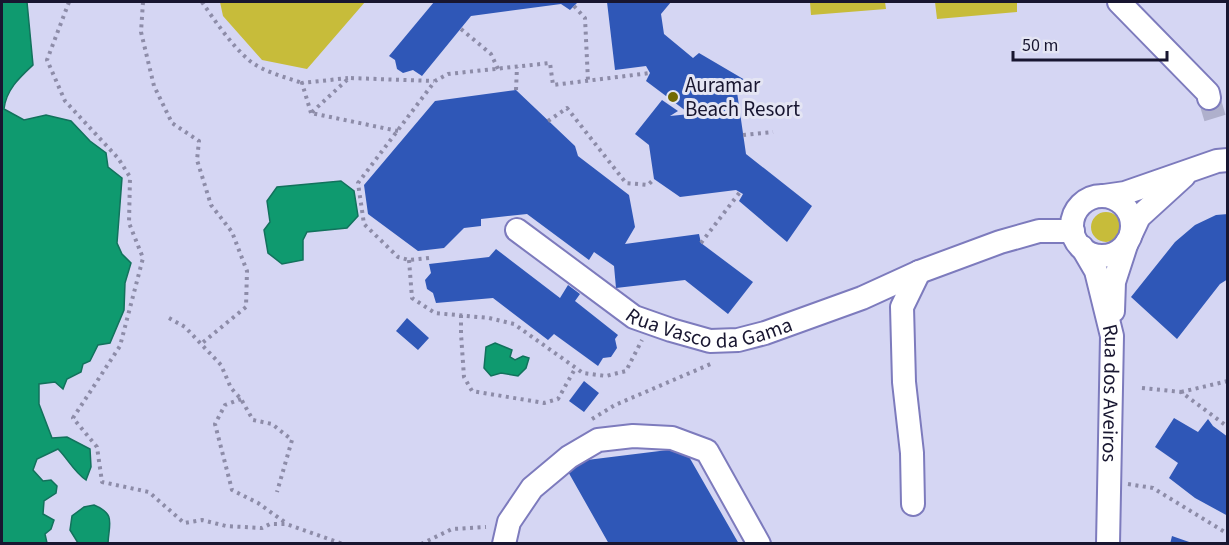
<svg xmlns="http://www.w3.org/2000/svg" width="1229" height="545" font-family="'Source Sans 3',sans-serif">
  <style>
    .green { fill: #c7bc3a }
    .water { fill: #0f9a6f; stroke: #12725c; stroke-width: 1.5 }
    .building { fill: #2f57b7 }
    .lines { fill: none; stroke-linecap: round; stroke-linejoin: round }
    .minor-tunnel { stroke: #afb0cc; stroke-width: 22; stroke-dasharray: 22 11; stroke-linecap: butt }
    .minor-casing { stroke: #7d7bbd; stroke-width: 26 }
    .path { stroke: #8d8ca8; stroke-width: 4; stroke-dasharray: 3 4.5; stroke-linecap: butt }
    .minor { stroke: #fff; stroke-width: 22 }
    .poi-dot { fill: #726a04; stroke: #e4e5f3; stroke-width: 2 }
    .labels { text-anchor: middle; stroke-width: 6; stroke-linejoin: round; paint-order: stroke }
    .poi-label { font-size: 21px; fill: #181630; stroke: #e4e5f3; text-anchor: start }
    .street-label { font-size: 21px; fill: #181630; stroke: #e4e5f3 }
  </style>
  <rect width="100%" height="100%" fill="#d5d6f3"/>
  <!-- green -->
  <path class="green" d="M220 2H365L307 69 262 60 223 16Z
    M810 2H885L886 9 811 15Z
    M935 2H1017V12L937 19Z
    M1091 227a15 15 0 1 1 30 0a15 15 0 1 1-30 0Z"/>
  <!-- water -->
  <path class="water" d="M2 2H27L33 65C19 78 6 90 4 109L24 120 46 115 71 121 90 141 106 153 108 167 122 178 117 243 122 254 131 263 125 283 124 310 110 343 98 345 90 361 83 364 81 372 67 379 63 389 55 382 39 384V404L52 438 67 437 90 449 91 467 86 480C74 472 68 459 58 449L37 459 33 470 43 481 51 480 57 486 56 493 44 501 43 514 54 520 51 529 45 534 47 543H2Z
    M341 181 354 191 358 216 347 228 307 232 303 240V260L282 264 268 253 264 230 270 222 267 201 277 187Z
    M495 343 512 350 510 357 515 360 523 356 529 358 526 368 518 376 501 373 491 376 484 368 486 347Z
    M94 505C116 514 109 523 108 543H78L70 530 72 516 84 507Z"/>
  <!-- building -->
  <path class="building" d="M434 2H578L570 10 561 4 471 16 422 76 413 70 403 73 397 69 395 60 389 56Z
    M607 2H671L661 14 664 34 693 58 699 53 745 80 737 92 746 154 812 206 787 242 739 201 743 194 736 190 680 197 654 179 649 145 635 134 662 100 678 111 670 116 690 114 646 81 650 73 646 66 615 70Z
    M516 90 575 146 578 156 629 195 635 227 625 244 699 234 701 243 753 282 728 314 685 280 616 288 614 266 594 252 589 260 527 214 481 219V226L464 228 444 248 418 251 368 214 364 185 435 101Z
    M1228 214V279L1220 284 1177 339 1131 297 1175 242 1195 225 1216 215Z
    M496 249 560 298 568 285 580 294 575 301 618 335 615 339 617 348 611 357 603 358 598 366 554 334 548 340 493 298 436 303 433 293 427 289 425 280 431 273 429 264 489 257Z
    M407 318 429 338 418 350 396 331Z
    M584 381 599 393 584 412 569 401Z
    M1174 418 1198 432 1208 419 1213 426 1228 437V516L1195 498 1169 478 1178 463 1155 447Z
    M684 448 739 544H609L566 468 587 460Z
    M1172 536 1192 543V544H1170Z"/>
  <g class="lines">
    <!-- minor-tunnel -->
    <path class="minor-tunnel" d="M1209 98 1215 118"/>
    <!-- minor casing -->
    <g class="minor-casing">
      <g id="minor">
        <path d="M1119 2 1208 93 1209 98"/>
        <path d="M1104 196 1125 193 1217 161 1228 160"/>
        <circle cx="1102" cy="226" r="30"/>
        <path id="s1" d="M517 230 634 317 671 330 710 341 738 340 765 333 862 298 919 272 1000 242 1039 231H1073"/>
        <path d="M1131 234 1139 217 1184 176"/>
        <path id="s2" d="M1082 247 1096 271 1112 336 1108 544"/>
        <path d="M1113 311 1114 282 1127 242"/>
        <path d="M913 504 912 453 904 382 902 307 919 272"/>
        <path d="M504 544 509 522 532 488 569 457 598 440 633 436 672 438 707 451 759 544"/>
      </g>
    </g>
    <!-- path -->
    <path class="path" d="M69 2 47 60 65 101 118 158 130 177 129 223 143 258 120 346 73 418 97 447 102 482 149 492 184 523 202 520 226 526 262 528 270 524H286L343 544
      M143 2 141 32 154 86 172 123 199 141 197 160 211 205 232 232 247 271 246 307 201 344
      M202 2C215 21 232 46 250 61 264 72 285 77 302 83
      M574 6 585 18 588 81
      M461 29 491 54 498 69
      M516 90 517 67
      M311 113 302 83 348 78
      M548 121 567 108 626 183 648 185 654 179
      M398 131 311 113 349 78 434 81
      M743 135 773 132
      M701 243 740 192
      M429 258 409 260 398 257 364 224 358 183 435 81 448 74 550 63 553 85 650 73
      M409 260 412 298 435 313 489 318 514 324 583 373 606 376 626 371 642 340
      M461 315V334L464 377 472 391 544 403 558 399 576 367
      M169 318 185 327 221 365 231 388 241 399 253 420 272 424 292 440 277 492
      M1142 388 1181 392 1228 427
      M1181 392 1228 381
      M241 399 225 405 215 424 232 490 258 503 286 523
      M592 419 615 405 713 363
      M1128 484 1153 488 1228 534
      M421 544 452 529 486 527"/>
    <!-- minor -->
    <use href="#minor" class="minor"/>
  </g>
  <!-- markers -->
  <circle class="poi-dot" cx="673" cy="97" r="6"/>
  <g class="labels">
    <!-- poi labels -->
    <g class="poi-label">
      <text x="685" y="92">Auramar<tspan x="685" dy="24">Beach Resort</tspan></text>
    </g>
    <!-- street labels -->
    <g class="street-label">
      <text dy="7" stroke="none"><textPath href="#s1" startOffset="224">Rua Vasco da Gama</textPath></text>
      <text dy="7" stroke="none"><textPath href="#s2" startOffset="152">Rua dos Aveiros</textPath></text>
    </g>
  </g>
  <!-- border -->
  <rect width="1229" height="545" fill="none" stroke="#181630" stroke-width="6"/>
  <!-- scale -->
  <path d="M1013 51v9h154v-9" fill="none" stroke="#181630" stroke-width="3"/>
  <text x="1022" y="51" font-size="18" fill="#181630" stroke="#e4e5f3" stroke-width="4.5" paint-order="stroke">50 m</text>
</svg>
